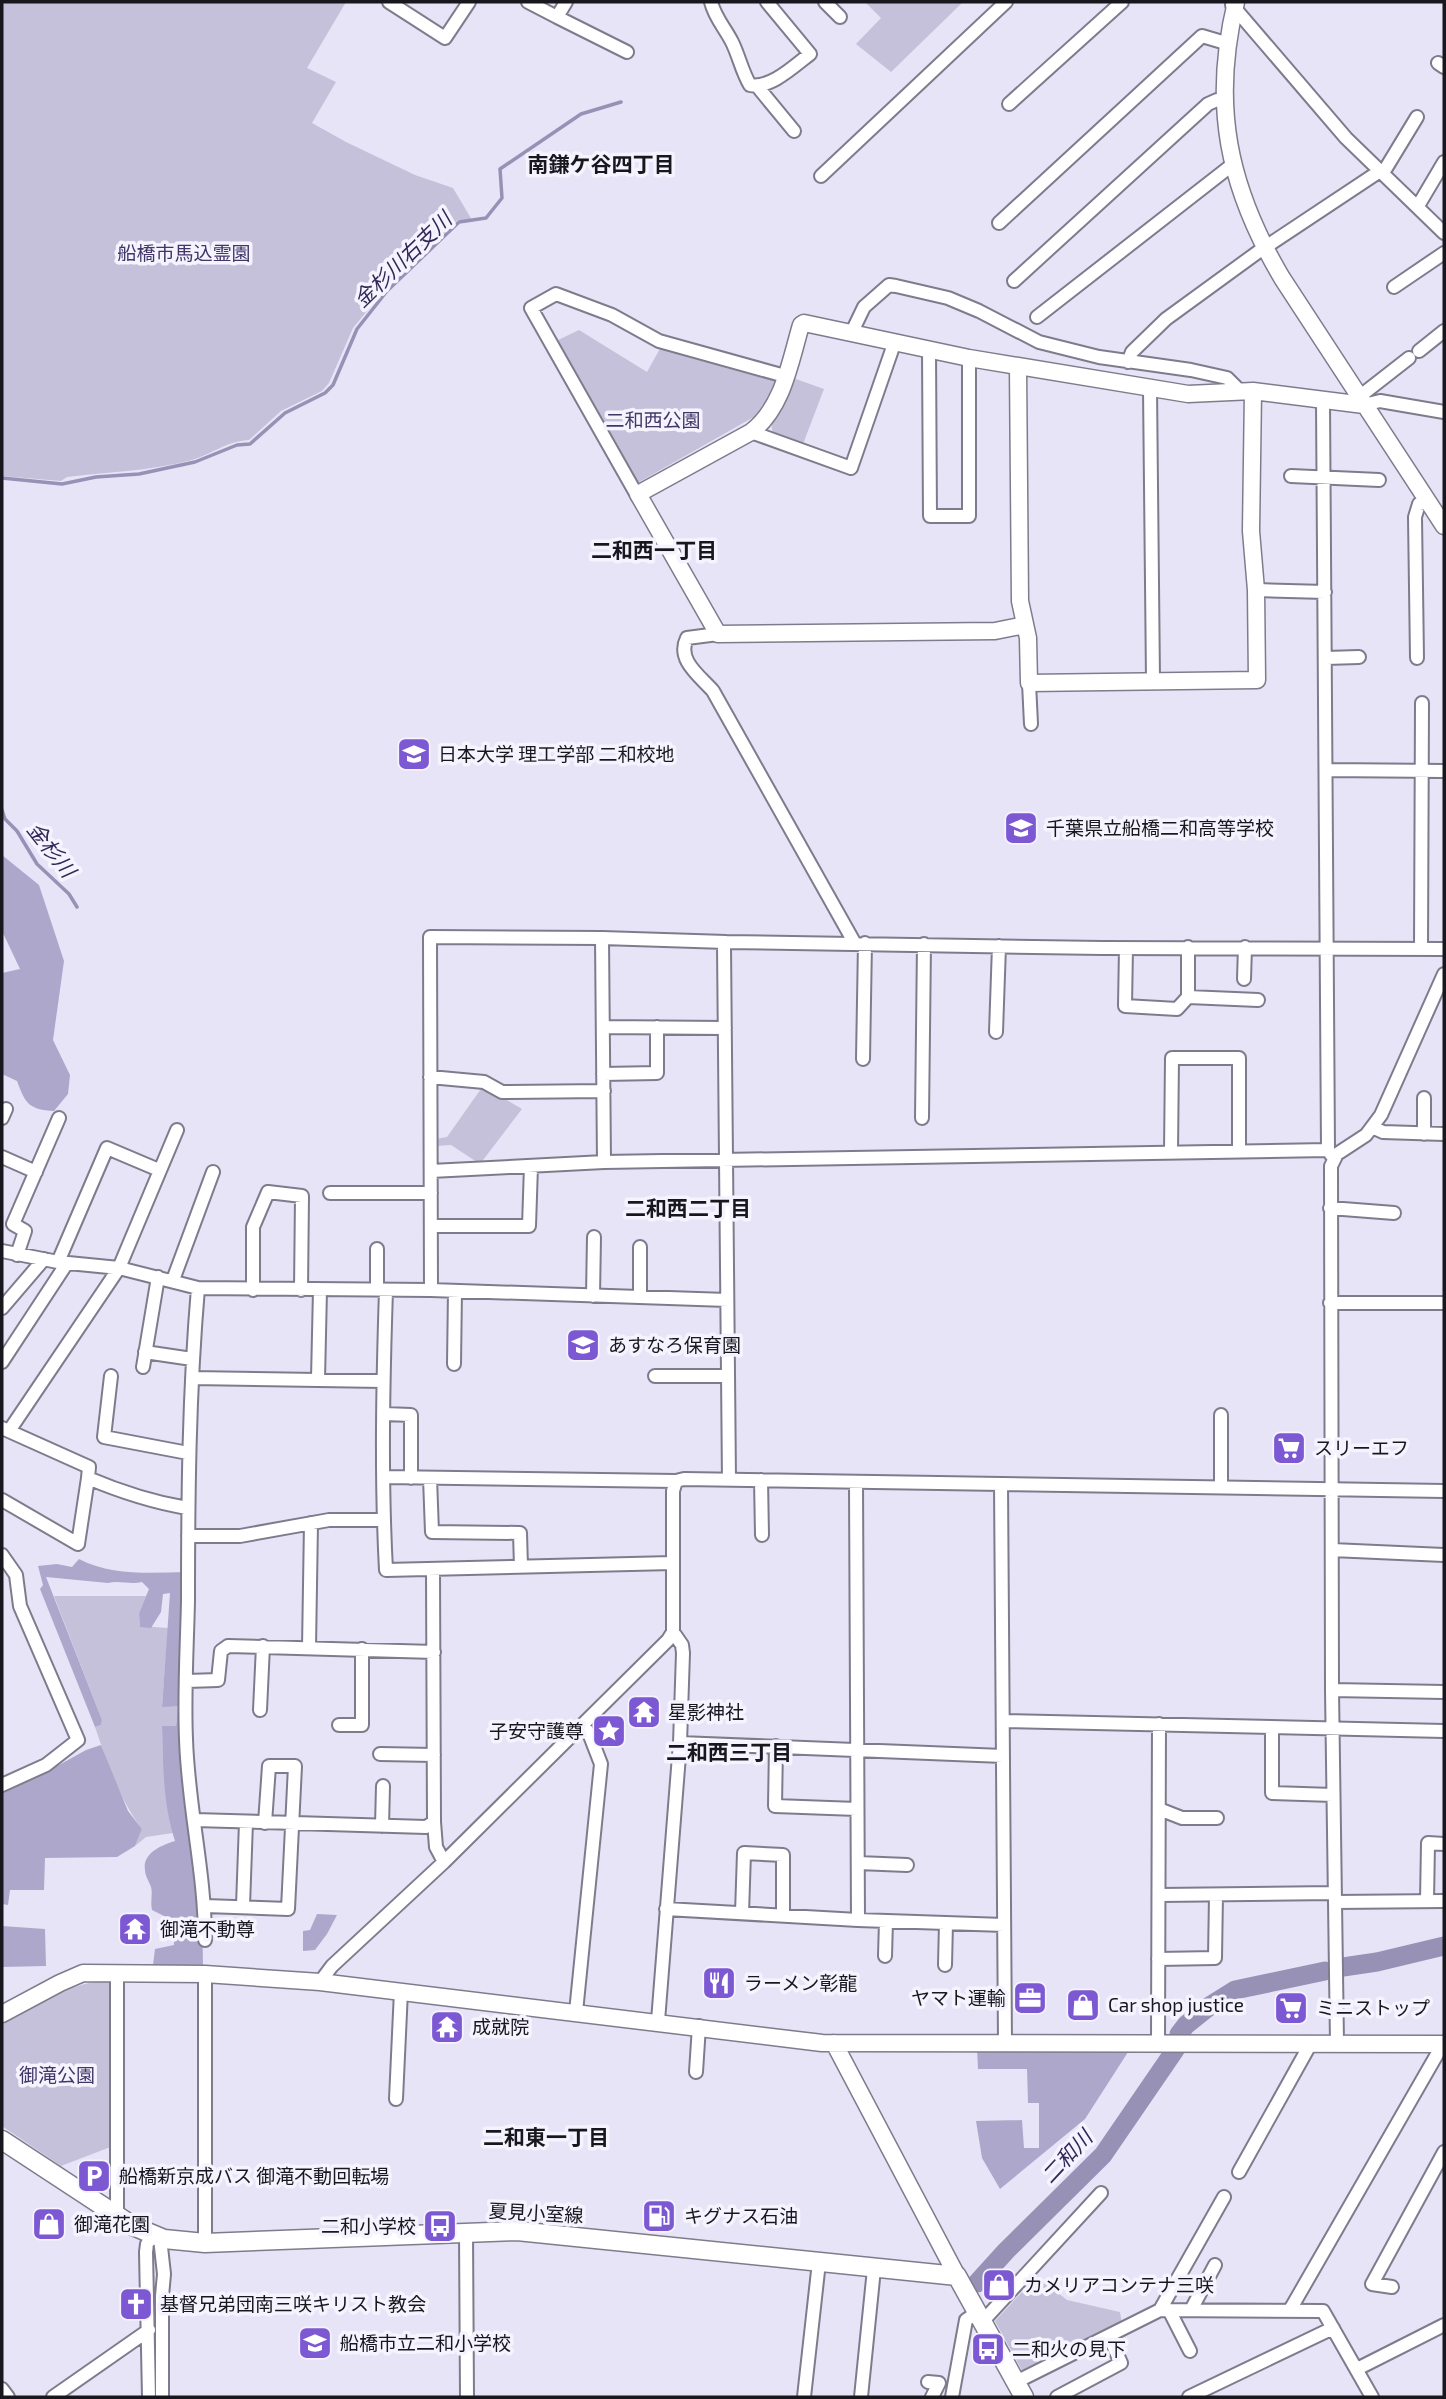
<svg xmlns="http://www.w3.org/2000/svg" width="1446" height="2399" font-family="'Exo 2','Noto Sans JP',sans-serif">
  <style>
    .green { fill: #c5c1da }
    .forest { fill: #aea7cc }
    .lines { fill: none; stroke-linecap: round; stroke-linejoin: round }
    .stream { stroke: #9891b6; stroke-width: 3.5 }
    .river { stroke: #9891b6; stroke-width: 19 }
    .minor-casing { stroke: #7e7c8c; stroke-width: 16 }
    .tertiary-casing { stroke: #7e7c8c; stroke-width: 19 }
    .secondary-casing { stroke: #7e7c8c; stroke-width: 21 }
    .minor { stroke: #fff; stroke-width: 12 }
    .tertiary { stroke: #fff; stroke-width: 16 }
    .secondary { stroke: #fff; stroke-width: 18 }
    .labels { text-anchor: middle; stroke-width: 7; stroke-linejoin: round; paint-order: stroke }
    .park-label { font-size: 19px; fill: #423667; stroke: #f4f3fe }
    .poi-label { font-size: 19px; fill: #19171e; stroke: #f4f3fe; text-anchor: start }
    .street-label { font-size: 19px; fill: #19171e; stroke: #f4f3fe }
    .neighbourhood-label { font-size: 21px; font-weight: bold; fill: #19171e; stroke: #f4f3fe }
    .water-label { font-size: 21px; font-style: italic; fill: #332757; stroke: #f4f3fe }
  </style>
  <rect width="100%" height="100%" fill="#e7e4f7"/>
  <!-- green -->
  <path class="green" d="M2 2H346L307 68 336 82 312 123 346 142 415 175 453 188 472 220H458L385 289 353 328 329 383 322 391 281 411 249 440C227 441 212 454 192 460 151 471 108 472 67 477L61 481 2 476Z
    M865 2H963L891 72 856 44 881 18Z
    M579 330 647 372 662 345 776 378 765 408 759 414 634 485 554 342Z
    M793 378 824 389 803 444 773 433 771 424 782 406Z
    M483 1086 522 1109 480 1164 451 1145 436 1146V1139L447 1137Z
    M54 1596H146L139 1613 140 1626 168 1628 162 1706H178L176 1726 162 1727 163 1763 173 1833 146 1837 135 1846 142 1829C120 1800 107 1762 95 1727L101 1725 102 1720Z
    M110 1980 113 2146 61 2166 2 2126V2024C37 2005 70 1982 110 1980Z
    M1037 2276 1067 2300 1120 2312 1122 2324 1024 2374 995 2321Z"/>
  <!-- forest -->
  <path class="forest" d="M2 855 39 885 64 961 53 1040 70 1075 68 1094 54 1111C29 1110 25 1103 17 1081L2 1074V973L20 969 2 931Z
    M79 1559C112 1576 150 1573 186 1572L185 1659 202 1901 203 1968 153 1965 155 1949 174 1945V1921L152 1910C150 1901 153 1894 151 1887 149 1881 145 1876 145 1870 142 1853 162 1845 175 1841 163 1805 163 1764 162 1726H176L178 1706 162 1707 170 1593 163 1594 161 1612 151 1628 140 1627 139 1613 149 1589 142 1582C129 1585 120 1580 108 1583L46 1577 102 1720 101 1725 95 1727 40 1589 43 1585 38 1566 57 1564 72 1567Z
    M101 1745 128 1811 142 1829 135 1846 117 1857 45 1858 44 1890H10L8 1905 2 1904V1791L32 1780 86 1750Z
    M317 1914 337 1915 327 1934 315 1950 303 1951V1931L310 1930Z
    M2 1926 45 1929 46 1966 2 1967Z
    M977 2048 1130 2049 1085 2119 1000 2189 982 2158 976 2121 1022 2120 1024 2148H1039V2103H1028L1027 2069H978Z"/>
  <g class="lines">
    <!-- stream -->
    <path class="stream" d="M2 478 62 484 96 477 139 474 195 462 237 445 250 444 285 413 325 393 333 385 357 329 387 291 459 222 486 218 502 198 500 169 581 114 621 102
      M2 810 5 819 17 831 37 864 69 894 77 907"/>
    <!-- river -->
    <path class="river" d="M1343 1967 1377 1962 1444 1946
      M1179 2034 1186 2025 1211 2005 1235 1990 1325 1971
      M977 2283 1006 2251 1103 2155 1175 2050"/>
    <!-- minor casing -->
    <g class="minor-casing">
      <path id="minor" d="M389 2 445 38 469 2
        M528 2 557 17 566 2
        M711 2C715 18 725 28 732 42 739 56 742 72 750 85 771 89 795 65 810 54L767 2
        M825 2 840 17
        M1232 5 1346 138 1444 233
        M557 17 627 52
        M1438 63 1444 67
        M757 86 794 131
        M1009 104 1122 2
        M1383 173 1417 117
        M821 176 1006 2
        M1418 206 1444 162
        M999 223 1202 36 1229 44
        M1014 281 1208 104 1217 100 1226 101
        M1394 287 1444 253
        M1037 317 1232 165
        M851 334 864 307 889 285 896 286 948 298 979 311 1039 342 1099 357 1191 370 1227 378 1240 391
        M929 351 930 516H969V358
        M1419 351 1444 331
        M1128 362 1132 352 1166 319 1258 252 1380 171
        M1150 388 1153 680
        M1359 397 1409 358
        M1323 402 1328 1150 1332 1156
        M1364 405 1380 401 1444 412
        M751 432 851 468 894 344
        M1291 476 1379 480
        M638 497 531 308 556 294 612 315 659 341 785 376
        M1256 590 1325 592
        M718 634 687 638C676 660 700 676 713 691L854 942
        M1326 658 1359 657
        M1417 658 1415 517 1419 504 1429 502
        M1029 683 1031 724
        M1326 770 1444 771
        M602 938 604 1162
        M1126 948 1125 1006 1177 1009 1188 997 1258 1000
        M1421 949 1422 703
        M1244 979 1245 947
        M1188 997V947
        M603 1027 725 1028
        M996 1032 999 946
        M863 1059 865 943
        M603 1074 657 1073V1027
        M430 1077 484 1082 502 1092 604 1091
        M1424 1098V1134
        M2 1118 6 1109
        M922 1118 924 944
        M1372 1127 1383 1132 1444 1134
        M1171 1152 1172 1058H1239V1151
        M2 1157 36 1172
        M431 1171 604 1162 1328 1150
        M330 1193H431
        M1330 1208 1394 1213
        M431 1226H529L531 1166
        M2 1251 58 1262 119 1268 198 1288 431 1290 727 1300
        M17 1255 25 1231 13 1224 59 1118
        M58 1262 107 1148 159 1170
        M173 1280 213 1172
        M198 1288C189 1393 188 1496 188 1601 187 1647 184 1693 186 1739 188 1807 205 1872 205 1940
        M253 1290V1227L268 1192 302 1196 301 1290
        M377 1290V1249
        M386 1290C383 1383 381 1477 386 1570L672 1563
        M431 1290 430 937 602 938 726 942
        M593 1296 594 1237
        M640 1297V1247
        M1330 1303H1444
        M2 1308 44 1259
        M145 1352 192 1359
        M2 1362 67 1263
        M454 1364 455 1291
        M143 1367 158 1277
        M111 1376 104 1437 188 1453
        M655 1376H728
        M192 1378 383 1381
        M318 1379 320 1290
        M384 1414 411 1415V1478
        M1221 1415V1487
        M2 1428 89 1467 88 1478C121 1492 152 1502 187 1508
        M9 1431 119 1268 177 1130
        M385 1477 676 1481
        M430 1478 432 1532 520 1533 521 1567
        M729 1480 724 945 726 942 1102 948 1444 949
        M761 1480 762 1535
        M856 1482 858 1920
        M1001 1484 1005 2043
        M2 1500 78 1544 88 1478
        M188 1536H240L329 1520H383
        M1332 1550 1444 1555
        M2 1555 16 1575 20 1606 78 1740 46 1765 2 1785
        M433 1570 434 1822 436 1847 444 1862
        M309 1648 311 1523
        M187 1681 218 1680 221 1651 228 1646 434 1652
        M1332 1690 1444 1692
        M260 1710 263 1646
        M1003 1721 1444 1731
        M339 1725H362V1649
        M1272 1727V1793L1333 1795
        M680 1743 1003 1756
        M776 1746 775 1806 857 1809
        M380 1754 434 1755
        M1159 1809 1182 1818H1217
        M195 1820 426 1827 434 1822
        M382 1826 383 1786
        M858 1863 907 1865
        M1160 1895 1334 1893
        M1427 1901 1428 1843 1444 1844
        M1335 1902 1444 1901
        M205 1906 288 1909 295 1766H269L265 1823
        M243 1906 246 1822
        M666 1909 858 1920 1004 1925
        M742 1913 744 1853 783 1855V1916
        M885 1956 886 1921
        M1158 1959 1215 1958 1216 1895
        M945 1965 946 1923
        M117 1972V2217
        M205 1974V2243
        M320 1982 332 1966 444 1862 668 1640 673 1632V1491L676 1481 684 1479 1444 1491
        M576 2012 601 1764 589 1733 583 1725
        M658 2021 680 1743 683 1653 682 1645 673 1632
        M1158 2043 1159 1724
        M1337 2043 1332 1690 1331 1166 1337 1154 1366 1135 1381 1115 1444 974
        M696 2072 699 2026
        M396 2099 401 1991
        M1239 2172 1311 2043
        M466 2232 467 2397
        M160 2238 164 2274 162 2296V2397
        M1392 2287 1372 2284 1444 2152
        M1160 2310 1224 2197
        M1169 2310 1190 2351
        M1191 2310 1215 2265
        M1290 2310 1443 2044
        M983 2321 1101 2193
        M1357 2369 1444 2325
        M928 2382 939 2383 932 2397
        M1016 2382 1160 2310 1323 2311 1372 2397
        M2 2389 8 2397
        M53 2397 149 2330
        M149 2397 146 2252 147 2244 153 2235
        M804 2397 819 2262
        M861 2397 874 2269
        M952 2397 966 2320 978 2312
        M1057 2397 1121 2363 1109 2336
        M1189 2397 1333 2328"/>
    </g>
    <!-- tertiary casing -->
    <g class="tertiary-casing">
      <path id="tertiary" d="M1236 2C1211 105 1228 187 1282 278L1444 526
        M1018 367 1020 601 1028 638 1029 683 1257 680 1256 590 1251 531 1253 391
        M1025 625 995 631 718 634 638 494 751 432C783 408 790 362 801 325L804 323 969 358 1188 394 1253 391 1364 405
        M2 2014 60 1983 83 1973 205 1974 320 1982 822 2043 1444 2044
        M834 2043 957 2276"/>
    </g>
    <!-- secondary casing -->
    <g class="secondary-casing">
      <path id="secondary" d="M2 2140 133 2226 164 2239 205 2243 517 2231 957 2276 1024 2397"/>
    </g>
    <!-- minor -->
    <use href="#minor" class="minor"/>
    <!-- tertiary -->
    <use href="#tertiary" class="tertiary"/>
    <!-- secondary -->
    <use href="#secondary" class="secondary"/>
  </g>
  <!-- icons -->
  <defs>
    <g id="university-square" transform="scale(1.75)"><rect x="-9" y="-9" width="18" height="18" rx="4" fill="#7c59d3" stroke="#f4f3fe"/><path d="M0-5L7-2L0 1L-7-2ZM-4 1L0 2.5L4 1V4Q0 6-4 4Z" fill="#fff"/></g>
    <g id="school-square" transform="scale(1.75)"><rect x="-9" y="-9" width="18" height="18" rx="4" fill="#7c59d3" stroke="#f4f3fe"/><path d="M0-5L7-2L0 1L-7-2ZM-4 1L0 2.5L4 1V4Q0 6-4 4Z" fill="#fff"/></g>
    <g id="supermarket-square" transform="scale(1.75)"><rect x="-9" y="-9" width="18" height="18" rx="4" fill="#7c59d3" stroke="#f4f3fe"/><path d="M-6-5.5h2.5l.6 2H6L4.5 2H-2.5L-4.4-4H-6ZM-1.5 3.2a1.3 1.3 0 1 0 .1 0ZM3 3.2a1.3 1.3 0 1 0 .1 0Z" fill="#fff"/></g>
    <g id="temple-square" transform="scale(1.75)"><rect x="-9" y="-9" width="18" height="18" rx="4" fill="#7c59d3" stroke="#f4f3fe"/><path d="M0-6L5-2H3V0L6.5 2.5H4V6H1.5V3h-3V6H-4V2.5H-6.5L-3 0V-2H-5Z" fill="#fff"/></g>
    <g id="sight-square" transform="scale(1.75)"><rect x="-9" y="-9" width="18" height="18" rx="4" fill="#7c59d3" stroke="#f4f3fe"/><path d="M0-6L1.8-2.2L6-1.7L2.9 1.2L3.7 5.4L0 3.3L-3.7 5.4L-2.9 1.2L-6-1.7L-1.8-2.2Z" fill="#fff"/></g>
    <g id="restaurant-square" transform="scale(1.75)"><rect x="-9" y="-9" width="18" height="18" rx="4" fill="#7c59d3" stroke="#f4f3fe"/><path d="M-5-6h1v4h1v-4h1v4h1v-4h1v5L-1.5 .5V6h-2V.5L-5-1ZM5-6V6H3V1.5H1.5Q1.5-4 5-6Z" fill="#fff"/></g>
    <g id="office-square" transform="scale(1.75)"><rect x="-9" y="-9" width="18" height="18" rx="4" fill="#7c59d3" stroke="#f4f3fe"/><path d="M-6-3h4V-5.5h4V-3h4V5H-6ZM-1-4.5V-3h2v-1.5ZM-6 0V1H6V0Z" fill="#fff"/></g>
    <g id="shop-square" transform="scale(1.75)"><rect x="-9" y="-9" width="18" height="18" rx="4" fill="#7c59d3" stroke="#f4f3fe"/><path d="M-5-2.5h2.3a2.7 3.5 0 0 1 5.4 0H5L5.5 6h-11ZM-1.5-2.5h3a1.5 2.3 0 0 0-3 0Z" fill="#fff"/></g>
    <g id="parking-square" transform="scale(1.75)"><rect x="-9" y="-9" width="18" height="18" rx="4" fill="#7c59d3" stroke="#f4f3fe"/><path d="M-3.5-5.5H1a3.5 3.5 0 0 1 0 7H-1V5.5H-3.5ZM-1-3.4V-.6H.8a1.4 1.4 0 0 0 0-2.8Z" fill="#fff"/></g>
    <g id="fuel-square" transform="scale(1.75)"><rect x="-9" y="-9" width="18" height="18" rx="4" fill="#7c59d3" stroke="#f4f3fe"/><path d="M-5.5-6h7V0h2V4h1.3V-2.5L3-4.5l.8-.8L6-3V5H2.5V1h-1V6h-7ZM-4.2-4.7v3.2H.2V-4.7Z" fill="#fff"/></g>
    <g id="bus-square" transform="scale(1.75)"><rect x="-9" y="-9" width="18" height="18" rx="4" fill="#7c59d3" stroke="#f4f3fe"/><path d="M-5-6H5V4H4V6H2V4H-2V6H-4V4H-5ZM-3.5-4V0h7V-4ZM-3.5 1.2v1.5H-2V1.2ZM2 1.2v1.5H3.5V1.2Z" fill="#fff"/></g>
    <g id="church-square" transform="scale(1.75)"><rect x="-9" y="-9" width="18" height="18" rx="4" fill="#7c59d3" stroke="#f4f3fe"/><path d="M-1.2-6h2.4v3.5h3.3v2.4h-3.3V6h-2.4V-.1h-3.3v-2.4h3.3Z" fill="#fff"/></g>
  </defs>
  <g fill-rule="evenodd">
    <use href="#university-square" x="414" y="754"/>
    <use href="#school-square" x="1021" y="828"/>
    <use href="#school-square" x="583" y="1345"/>
    <use href="#supermarket-square" x="1289" y="1448"/>
    <use href="#temple-square" x="644" y="1712"/>
    <use href="#sight-square" x="609" y="1731"/>
    <use href="#temple-square" x="135" y="1929"/>
    <use href="#restaurant-square" x="719" y="1983"/>
    <use href="#office-square" x="1030" y="1998"/>
    <use href="#shop-square" x="1083" y="2005"/>
    <use href="#supermarket-square" x="1291" y="2008"/>
    <use href="#temple-square" x="447" y="2027"/>
    <use href="#parking-square" x="94" y="2176"/>
    <use href="#fuel-square" x="659" y="2216"/>
    <use href="#shop-square" x="49" y="2224"/>
    <use href="#bus-square" x="440" y="2226"/>
    <use href="#shop-square" x="999" y="2285"/>
    <use href="#church-square" x="136" y="2304"/>
    <use href="#school-square" x="315" y="2343"/>
    <use href="#bus-square" x="988" y="2349"/>
  </g>
  <g class="labels">
    <!-- park labels -->
    <g class="park-label">
      <text x="184" y="260">船橋市馬込霊園</text>
      <text x="653" y="427">二和西公園</text>
      <text x="57" y="2082">御滝公園</text>
    </g>
    <!-- poi labels -->
    <g class="poi-label">
      <text x="438" y="761">日本大学 理工学部 二和校地</text>
      <text x="1046" y="835">千葉県立船橋二和高等学校</text>
      <text x="608" y="1352">あすなろ保育園</text>
      <text x="1314" y="1455">スリーエフ</text>
      <text x="668" y="1719">星影神社</text>
      <text x="584" y="1738" text-anchor="end">子安守護尊</text>
      <text x="160" y="1936">御滝不動尊</text>
      <text x="744" y="1990">ラーメン彰龍</text>
      <text x="1006" y="2005" text-anchor="end">ヤマト運輸</text>
      <text x="1108" y="2012">Car shop justice</text>
      <text x="1316" y="2015">ミニストップ</text>
      <text x="472" y="2034">成就院</text>
      <text x="119" y="2183">船橋新京成バス 御滝不動回転場</text>
      <text x="684" y="2223">キグナス石油</text>
      <text x="74" y="2231">御滝花園</text>
      <text x="416" y="2233" text-anchor="end">二和小学校</text>
      <text x="1024" y="2292">カメリアコンテナ三咲</text>
      <text x="160" y="2311">基督兄弟団南三咲キリスト教会</text>
      <text x="340" y="2350">船橋市立二和小学校</text>
      <text x="1012" y="2356">二和火の見下</text>
    </g>
    <!-- street labels -->
    <g class="street-label">
      <text transform="translate(536 2213) rotate(3)" y="7">夏見小室線</text>
    </g>
    <!-- neighbourhood labels -->
    <g class="neighbourhood-label">
      <text x="601" y="172">南鎌ケ谷四丁目</text>
      <text x="654" y="558">二和西一丁目</text>
      <text x="688" y="1216">二和西二丁目</text>
      <text x="729" y="1760">二和西三丁目</text>
      <text x="546" y="2145">二和東一丁目</text>
    </g>
    <!-- water labels -->
    <g class="water-label">
      <text transform="translate(403 260) rotate(-44)" y="7">金杉川右支川</text>
      <text transform="translate(51 850) rotate(52)" y="7">金杉川</text>
      <text transform="translate(1067 2157) rotate(-47)" y="7">二和川</text>
    </g>
  </g>
  <!-- border -->
  <rect width="1446" height="2399" fill="none" stroke="#19171e" stroke-width="7"/>
</svg>
